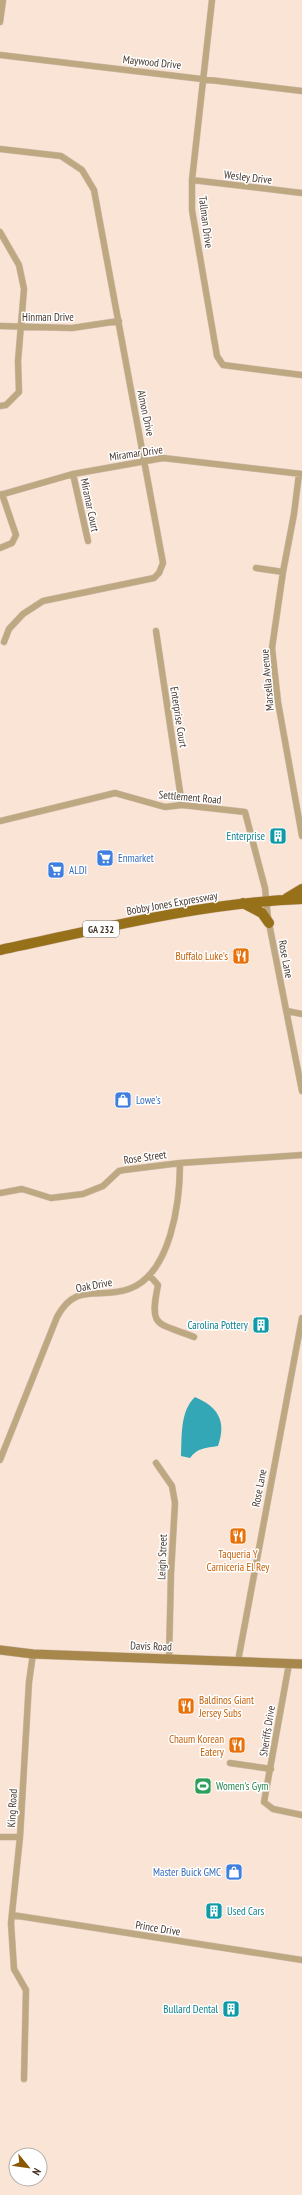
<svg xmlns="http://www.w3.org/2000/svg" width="302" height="2195" font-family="'PT Sans Narrow',sans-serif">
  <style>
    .water { fill: #34a7b7 }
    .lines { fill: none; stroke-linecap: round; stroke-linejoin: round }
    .street-casing { stroke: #d6c1b4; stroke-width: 7 }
    .secondary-casing { stroke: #d6c1b4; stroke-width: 10 }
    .primary-casing { stroke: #d6c1b4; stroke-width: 11 }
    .street { stroke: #bda882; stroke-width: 6 }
    .secondary { stroke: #a7874c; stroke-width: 9 }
    .primary { stroke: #97701a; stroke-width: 10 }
    .labels { text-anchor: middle; stroke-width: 3; stroke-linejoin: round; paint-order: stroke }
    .shield { fill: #fff; stroke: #7d736d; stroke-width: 1 }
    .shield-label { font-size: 10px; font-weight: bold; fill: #45372e }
    .street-label { font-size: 11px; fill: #45372e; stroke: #fff }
    .culture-label { font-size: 11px; fill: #0d838f; stroke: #fff; text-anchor: end }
    .shop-label { font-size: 11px; fill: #366cbe; stroke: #fff; text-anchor: start }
    .food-label { font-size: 11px; fill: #c56008; stroke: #fff; text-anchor: end }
    .leisure-label { font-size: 11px; fill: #27864d; stroke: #fff; text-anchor: start }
  </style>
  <rect width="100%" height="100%" fill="#fae4d6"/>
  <!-- water -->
  <path class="water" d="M195 1397C218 1407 227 1421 218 1446 206 1448 197 1448 190 1458L181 1456C182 1436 180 1411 195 1397Z"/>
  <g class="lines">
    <!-- street casing -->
    <g class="street-casing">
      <path id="street" d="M212 0 192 180V210L217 356 223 365 302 375
        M0 22 3 0
        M0 55 302 91
        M0 149 61 156 82 170 94 190 163 563 159 573 154 578 43 601 23 614 9 629 4 642
        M192 180 302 193
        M0 232 19 265 24 289 18 361 19 392 6 405 0 406
        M0 326 72 328 119 321
        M73 474 88 541
        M299 474 294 514 283 572 272 648 278 702 302 836
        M0 495 73 474 163 458 302 474
        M0 548 12 543 16 535 2 494
        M256 568 283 572
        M156 631 182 805
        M0 821 115 793 165 807 182 805 245 812 265 888 268 918 302 1091
        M287 1011 302 1014
        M0 1193 22 1189 51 1198 83 1194 103 1186 119 1171 124 1170 180 1163 302 1155
        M150 1276 158 1285C149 1329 157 1322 194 1337
        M0 1460 57 1317C76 1281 99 1300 129 1289 171 1274 180 1202 180 1163
        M156 1463 172 1486 175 1503 171 1573 169 1658
        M238 1661 302 1318
        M289 1664 264 1802 273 1809 302 1815
        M230 1763 271 1769
        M0 1837H20
        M12 1915 302 1960
        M24 2079 26 1990 14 1969 11 1923 20 1837 29 1682 33 1654"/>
    </g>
    <!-- secondary casing -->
    <g class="secondary-casing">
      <path id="secondary" d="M0 1650 33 1654 302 1664"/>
    </g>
    <!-- primary casing -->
    <g class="primary-casing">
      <path id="primary" d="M287 898 302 889
        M243 903 262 913 269 923
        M0 950C100 929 200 903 302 899"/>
    </g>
    <!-- street -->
    <use href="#street" class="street"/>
    <!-- secondary -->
    <use href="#secondary" class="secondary"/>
    <!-- primary -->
    <use href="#primary" class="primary"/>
  </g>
  <!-- icons -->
  <defs>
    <g id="building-square" transform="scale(0.9)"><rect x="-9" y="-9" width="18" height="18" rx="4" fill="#0f9aa8" stroke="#fff"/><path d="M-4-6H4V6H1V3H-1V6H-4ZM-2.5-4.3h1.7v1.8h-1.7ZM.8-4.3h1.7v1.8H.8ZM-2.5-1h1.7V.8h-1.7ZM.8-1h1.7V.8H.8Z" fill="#fff"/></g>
    <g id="supermarket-square" transform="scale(0.9)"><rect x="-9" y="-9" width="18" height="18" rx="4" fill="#3f7fe0" stroke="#fff"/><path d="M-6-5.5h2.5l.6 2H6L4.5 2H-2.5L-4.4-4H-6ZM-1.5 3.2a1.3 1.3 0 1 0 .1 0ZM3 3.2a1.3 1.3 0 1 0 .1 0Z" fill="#fff"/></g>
    <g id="restaurant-square" transform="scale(0.9)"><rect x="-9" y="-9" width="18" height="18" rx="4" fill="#e8710a" stroke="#fff"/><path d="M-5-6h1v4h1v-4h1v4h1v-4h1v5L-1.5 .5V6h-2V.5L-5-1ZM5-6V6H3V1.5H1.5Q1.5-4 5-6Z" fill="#fff"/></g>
    <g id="shop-square" transform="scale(0.9)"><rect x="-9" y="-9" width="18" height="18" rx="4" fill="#3f7fe0" stroke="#fff"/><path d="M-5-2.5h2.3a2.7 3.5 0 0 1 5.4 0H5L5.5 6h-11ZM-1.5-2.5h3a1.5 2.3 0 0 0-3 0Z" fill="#fff"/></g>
    <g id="stadium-square" transform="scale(0.9)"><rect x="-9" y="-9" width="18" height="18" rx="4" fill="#2e9e5b" stroke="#fff"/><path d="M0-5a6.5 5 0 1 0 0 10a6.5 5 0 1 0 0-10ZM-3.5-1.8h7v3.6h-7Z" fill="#fff"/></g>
  </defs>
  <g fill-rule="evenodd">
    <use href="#building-square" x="278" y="836"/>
    <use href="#supermarket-square" x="105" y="858"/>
    <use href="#supermarket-square" x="56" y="870"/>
    <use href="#restaurant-square" x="241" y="956"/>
    <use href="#shop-square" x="123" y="1100"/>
    <use href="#building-square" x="261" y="1325"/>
    <use href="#restaurant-square" x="238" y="1536"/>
    <use href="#restaurant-square" x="186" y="1706"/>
    <use href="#restaurant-square" x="237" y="1745"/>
    <use href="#stadium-square" x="203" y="1786"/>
    <use href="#shop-square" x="234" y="1872"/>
    <use href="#building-square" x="214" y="1911"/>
    <use href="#building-square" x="231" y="2009"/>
  </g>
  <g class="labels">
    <!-- shield labels -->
    <rect class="shield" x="83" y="921" width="36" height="16" rx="3"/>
    <g class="shield-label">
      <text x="101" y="933">GA 232</text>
    </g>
    <!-- street labels -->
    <g class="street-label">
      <text transform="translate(152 62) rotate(6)" y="4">Maywood Drive</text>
      <text transform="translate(248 177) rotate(7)" y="4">Wesley Drive</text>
      <text transform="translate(206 222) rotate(83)" y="4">Tallman Drive</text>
      <text x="48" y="321">Hinman Drive</text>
      <text transform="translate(146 413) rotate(78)" y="4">Almon Drive</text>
      <text transform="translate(136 453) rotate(-8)" y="4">Miramar Drive</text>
      <text transform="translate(90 505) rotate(78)" y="4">Miramar Court</text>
      <text transform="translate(267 680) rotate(-95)" y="4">Marsella Avenue</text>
      <text transform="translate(179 717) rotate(81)" y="4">Enterprise Court</text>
      <text transform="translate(190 797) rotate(5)" y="4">Settlement Road</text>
      <text transform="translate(172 903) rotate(-10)" y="4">Bobby Jones Expressway</text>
      <text transform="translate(286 959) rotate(79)" y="4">Rose Lane</text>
      <text transform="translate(145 1157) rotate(-8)" y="4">Rose Street</text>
      <text transform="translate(94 1285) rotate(-10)" y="4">Oak Drive</text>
      <text transform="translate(259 1488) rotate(-79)" y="4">Rose Lane</text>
      <text transform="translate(162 1557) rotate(-88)" y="4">Leigh Street</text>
      <text transform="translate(151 1646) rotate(2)" y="4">Davis Road</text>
      <text transform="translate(267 1731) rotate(-81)" y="4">Sheriffs Drive</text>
      <text transform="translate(12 1808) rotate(-87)" y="4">King Road</text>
      <text transform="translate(158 1928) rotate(9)" y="4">Prince Drive</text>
    </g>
    <!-- culture labels -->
    <g class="culture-label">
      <text x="265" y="840">Enterprise</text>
      <text x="248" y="1329">Carolina Pottery</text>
      <text x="227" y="1915" text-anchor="start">Used Cars</text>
      <text x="218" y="2013">Bullard Dental</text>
    </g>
    <!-- shop labels -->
    <g class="shop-label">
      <text x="118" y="862">Enmarket</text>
      <text x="69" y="874">ALDI</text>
      <text x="136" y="1104">Lowe's</text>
      <text x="221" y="1876" text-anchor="end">Master Buick GMC</text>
    </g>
    <!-- food labels -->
    <g class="food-label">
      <text x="228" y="960">Buffalo Luke's</text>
      <text x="238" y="1558" text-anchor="middle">Taqueria Y<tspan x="238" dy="13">Carniceria El Rey</tspan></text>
      <text x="199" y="1704" text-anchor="start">Baldinos Giant<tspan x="199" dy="13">Jersey Subs</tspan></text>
      <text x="224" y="1743">Chaum Korean<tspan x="224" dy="13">Eatery</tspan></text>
    </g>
    <!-- leisure labels -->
    <g class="leisure-label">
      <text x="216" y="1790">Women's Gym</text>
    </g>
  </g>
  <!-- north arrow -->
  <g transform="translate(28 2167) rotate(119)"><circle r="19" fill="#ffffff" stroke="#b5afab"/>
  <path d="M0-3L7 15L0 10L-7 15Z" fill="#895700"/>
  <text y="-6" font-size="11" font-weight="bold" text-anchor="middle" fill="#45372e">N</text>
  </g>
</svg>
